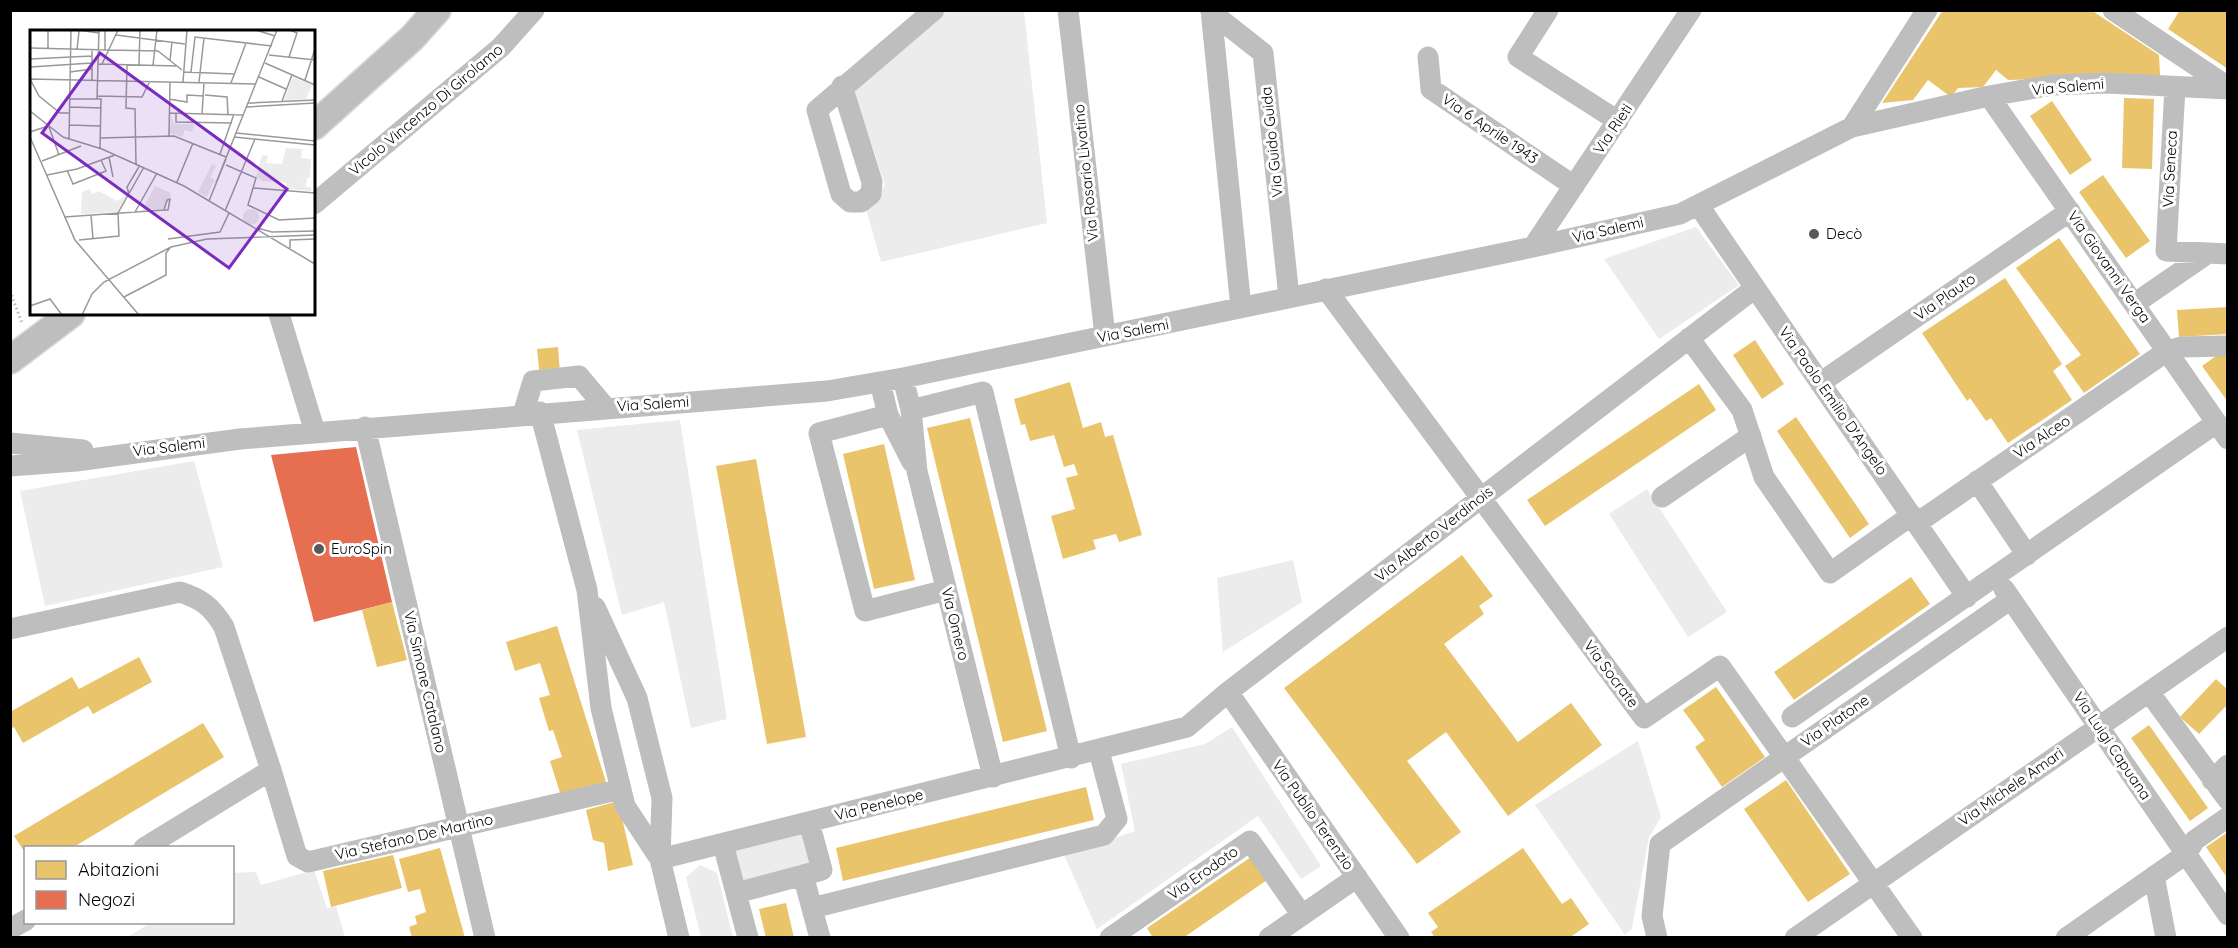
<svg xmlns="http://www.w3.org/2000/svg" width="2238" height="948" font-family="Quicksand,sans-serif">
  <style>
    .green { fill: #ececec }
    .homes { fill: #e9c46a }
    .shops { fill: #e76f51 }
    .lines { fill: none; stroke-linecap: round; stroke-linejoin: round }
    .major-casing { stroke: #dbdbdb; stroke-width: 30 }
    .path { stroke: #b9b9b9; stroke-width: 3; stroke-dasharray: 1.5 3; stroke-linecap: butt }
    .minor { stroke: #bebebe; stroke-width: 21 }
    .major { stroke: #bebebe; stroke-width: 27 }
    .poi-dot { fill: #595959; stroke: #fff; stroke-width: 2 }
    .labels { text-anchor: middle; stroke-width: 6; stroke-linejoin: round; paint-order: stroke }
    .street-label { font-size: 15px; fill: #000; stroke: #fff }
    .poi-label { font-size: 15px; fill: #000; stroke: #fff; text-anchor: start }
    .inset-road { fill: none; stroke: #999; stroke-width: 1.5 }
    .view { fill: #7b2cbf; fill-opacity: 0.15; stroke: #7b2cbf; stroke-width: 3 }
    .inset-edge { fill: none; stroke: #000; stroke-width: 3 }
  </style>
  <rect width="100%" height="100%" fill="#fff"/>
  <!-- green -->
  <path class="green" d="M947 11H1024L1047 223 881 262 866 209 885 185 853 88Z
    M1696 227 1739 285 1659 339 1604 259Z
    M680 420 727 719 691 728 664 602 622 615 577 430Z
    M194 461 223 567 45 606 20 491Z
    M1647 489 1727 612 1688 637 1609 514Z
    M1293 560 1302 602 1223 652 1217 578Z
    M1232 727 1321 866 1301 879 1258 816 1097 929 1064 855 1135 831 1121 764 1205 744Z
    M1638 741 1661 817 1649 837 1632 928 1625 935 1535 805Z
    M807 830 816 865 743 883 734 848Z
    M700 865 717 873 733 937H701L686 877Z
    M314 870 327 908 336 906 345 937 126 938 150 923 232 922 233 873 256 872 261 885Z"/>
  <!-- homes -->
  <path class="homes" d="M1943 10H2091L2159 55 2160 75 2008 80 1996 70 1983 87 1958 88 1951 97 1928 80 1913 100 1882 103Z
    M2180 10H2228V69L2168 29Z
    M2124 98 2154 99 2152 169 2122 168Z
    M2052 101 2092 160 2070 175 2030 116Z
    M2103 175 2150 241 2126 258 2079 192Z
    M2059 238 2140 354 2084 393 2065 366 2081 355 2016 268Z
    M2005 278 2062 364 2053 371 2072 400 2008 443 1991 418 1986 421 1970 398 1967 401 1922 333Z
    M2228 307V334L2179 337 2177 310Z
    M1755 340 1784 384 1762 399 1733 355Z
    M558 347 561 386 541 388 537 349Z
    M2223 351 2228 357V402L2202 366Z
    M1070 382 1083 428 1101 422 1105 437 1113 435 1142 535 1119 542 1116 534 1093 540 1096 549 1063 559 1051 516 1075 509 1066 478 1078 475 1074 464 1064 467 1054 435 1030 441 1025 424 1021 425 1014 399Z
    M1699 384 1716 410 1545 526 1527 500Z
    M1796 417 1869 524 1850 538 1777 431Z
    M970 418 1047 731 1003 742 927 428Z
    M884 444 915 580 874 589 843 454Z
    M756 459 806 737 767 744 716 466Z
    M1462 555 1493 596 1479 606 1484 614 1444 644 1518 742 1571 703 1602 745 1508 816 1446 732 1407 761 1461 832 1417 864 1284 688Z
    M1911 577 1930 604 1794 700 1774 672Z
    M392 602 407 660 377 667 362 610Z
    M557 626 606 782 561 796 550 761 562 757 553 730 549 731 539 698 550 695 540 663 515 671 506 642Z
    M139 657 152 682 93 714 88 706 23 743 14 727 10 729V712L72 677 79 689Z
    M2216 679 2228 690V704L2199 734 2180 717Z
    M1716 687 1765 757 1722 787 1695 747 1705 740 1683 710Z
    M203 723 224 757 72 848H26V854L14 836Z
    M2149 725 2208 808 2190 821 2131 738Z
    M1786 780 1850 874 1808 902 1744 809Z
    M1086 787 1094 820 843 881 836 848Z
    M618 801 633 865 608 871 604 843 593 840 586 810Z
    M2228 832V879L2206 847Z
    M440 848 465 938H412L409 927 417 924 415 916 426 912 420 889 408 892 399 859Z
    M1523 848 1562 904 1571 898 1589 924 1569 938H1435L1431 932 1438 927 1428 913Z
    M393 855 402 888 331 907 323 871Z
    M1251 857 1267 880 1183 938H1153L1147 928Z
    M786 903 794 938H766L759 909Z"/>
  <!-- shops -->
  <path class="shops" d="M356 447 392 602 314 622 271 455Z"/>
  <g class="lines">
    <!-- major casing -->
    <g class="major-casing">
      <path id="major" d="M314 126 412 38 437 10
        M10 360 71 314"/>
    </g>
    <!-- path -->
    <path class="path" d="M10 291 22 323"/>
    <!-- minor -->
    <path class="minor" d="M1068 10 1105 336
      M1211 10 1241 308
      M1548 10 1518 57 1618 121
      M2113 10 2228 87
      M1211 12 1263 53 1289 297
      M1428 57 1431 89 1574 186
      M842 86 872 182 871 194 861 202H850L841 194 817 110 934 10
      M2175 87 2166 251 2208 253
      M1989 96 2228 439
      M1852 127 1927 10
      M314 204 501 47 534 10
      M1699 206 1967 597
      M1533 247 1691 10
      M1326 289 1644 718 1720 666 1912 938
      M2134 304 2208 253 2228 254
      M279 314 315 432
      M1689 338 1742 410 1764 477 1830 573 1912 515
      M903 378 911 410 917 471 993 777
      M880 382 888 415 912 462
      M1820 383 2070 211
      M911 410 983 392 1071 758
      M540 412 587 590 601 708 625 806 660 859
      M523 414 533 381 579 376 605 407
      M888 415 819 433 865 611 946 590
      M365 427 485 938
      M10 443 83 450
      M10 466 76 461 240 439 827 391 903 378 1533 247 1680 214 1852 127 1989 96 2053 85 2107 83 2228 89
      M1977 481 2027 555
      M1662 497 1751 436
      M1917 523 2167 351 2181 347 2228 346
      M2004 589 2228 915
      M595 607 637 698 662 798 660 859 679 938
      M10 629 180 592C202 599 212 607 224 627L271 770 144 848
      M1228 692 1399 938
      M2149 692 2228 800
      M1792 717 2216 423
      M271 770 297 856 308 862 621 789
      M2212 780 2228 765
      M723 844 748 938
      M660 859 1187 727 1228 692 1755 288
      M803 875 820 938
      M2154 876 2166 938
      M736 893 822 870 809 822
      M812 908 1104 835 1117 819 1099 751
      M10 929 26 920
      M1110 938 1250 841 1302 915
      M1269 938 1357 877
      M1657 938 1652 916 1660 844 2011 599
      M1795 938 2228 637
      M2066 938 2186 854 2195 840 2228 817"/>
    <!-- major -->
    <use href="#major" class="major"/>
  </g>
  <!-- markers -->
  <g class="poi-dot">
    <circle cx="1814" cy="234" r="6"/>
    <circle cx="319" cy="549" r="6"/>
  </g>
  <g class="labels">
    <!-- street labels -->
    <g class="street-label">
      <text transform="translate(2068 87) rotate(-5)" y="5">Via Salemi</text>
      <text transform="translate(426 110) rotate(-40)" y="5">Vicolo Vincenzo Di Girolamo</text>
      <text transform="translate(1490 129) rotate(34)" y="5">Via 6 Aprile 1943</text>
      <text transform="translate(1613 129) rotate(-56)" y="5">Via Rieti</text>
      <text transform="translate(1272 142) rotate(-96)" y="5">Via Guido Guida</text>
      <text transform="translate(2170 169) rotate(-87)" y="5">Via Seneca</text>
      <text transform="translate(1086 173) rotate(-96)" y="5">Via Rosario Livatino</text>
      <text transform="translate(1608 230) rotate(-13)" y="5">Via Salemi</text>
      <text transform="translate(2109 267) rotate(55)" y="5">Via Giovanni Verga</text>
      <text transform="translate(1945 297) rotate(-35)" y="5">Via Plauto</text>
      <text transform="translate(1133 331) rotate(-11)" y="5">Via Salemi</text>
      <text transform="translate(1833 401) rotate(55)" y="5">Via Paolo Emilio D'Angelo</text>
      <text transform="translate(653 404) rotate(-4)" y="5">Via Salemi</text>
      <text transform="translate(2042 437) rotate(-34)" y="5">Via Alceo</text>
      <text transform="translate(169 447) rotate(-7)" y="5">Via Salemi</text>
      <text transform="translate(1434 534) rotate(-38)" y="5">Via Alberto Verdinois</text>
      <text transform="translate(955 624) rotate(76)" y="5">Via Omero</text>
      <text transform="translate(1611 674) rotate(53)" y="5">Via Socrate</text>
      <text transform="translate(425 682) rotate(77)" y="5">Via Simone Catalano</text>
      <text transform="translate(1835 721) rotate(-35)" y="5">Via Platone</text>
      <text transform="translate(2112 746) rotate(56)" y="5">Via Luigi Capuana</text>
      <text transform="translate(2011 787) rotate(-35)" y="5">Via Michele Amari</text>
      <text transform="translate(879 805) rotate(-14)" y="5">Via Penelope</text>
      <text transform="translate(1313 815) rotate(55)" y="5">Via Publio Terenzio</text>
      <text transform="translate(414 837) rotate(-13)" y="5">Via Stefano De Martino</text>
      <text transform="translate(1203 873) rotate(-35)" y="5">Via Erodoto</text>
    </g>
    <!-- poi labels -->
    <g class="poi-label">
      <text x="1826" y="239">Decò</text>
      <text x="331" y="554">EuroSpin</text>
    </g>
  </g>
  <!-- overview -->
  <g transform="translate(30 30)">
    <rect width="285" height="285" fill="#fff"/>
    <path d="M263 47 282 55 276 69 254 70ZM141 86 144 94H164L162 102 155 100 152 107 140 103ZM256 118 272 119 271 128 281 129 280 148 264 146 277 148 276 157H281V161L256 159V153L233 151 226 147 232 125 238 126 236 133 252 134ZM182 134 186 136 180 148 185 149 177 167 168 162ZM125 156 141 163 140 168 133 179 112 181ZM60 159 62 164 69 161 87 171 98 164 87 182 51 184 52 162ZM213 187a8 8 0 1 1 16 0a8 8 0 1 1-16 0Z" fill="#ececec"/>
    <path class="inset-road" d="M48 0 69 3M226 0 245 6M86 5 155 14M0 18 79 20M18 19V0M47 20 49 1M75 20V0M79 20 128 21 152 40M239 25 285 30M259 27 267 3 260 0M0 29 62 26M140 30 142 12M235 33 285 55M68 34 147 36M72 34 88 0M97 35 96 78 105 79 106 134M109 35 110 0M123 35 127 0M0 37 62 33M40 42 62 39M154 42 205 44M161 42 165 7 242 16M229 47 256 59M0 49 226 54M0 49 9 66 30 83H39M62 50V20M275 50 285 19M153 52 157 0M169 52 174 8M201 53 216 13M175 65 197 67 198 84M67 66 112 67 120 51M40 69H71L70 118M67 69 69 0M139 69 157 72V65L174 66M252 71 262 45M218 73 285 70M40 77 71 78M217 77 285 73M0 81 33 107 72 119 154 156 285 234M139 83 213 85M146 83V92L202 93M172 84 174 53M39 95 70 96M19 97 29 125M0 102 18 96M206 103 285 111M139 106 140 52M0 107 45 210 109 285M204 107 285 115M70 108 144 106 196 127M39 110 41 0M190 124 204 84M79 127 83 147M12 131 51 116M196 135 226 148 223 158M37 140 43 154 76 141 71 130M17 145 47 139 85 125M147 152 163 113M186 153 247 0M285 163 223 158 218 175 249 190 285 188M99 164 97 157 110 135M140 169 138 180H134L137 170ZM179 171 196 129M195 181 225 109M105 182 127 143M61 185 63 209M34 187 134 180M227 198 242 202 285 201M138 209 190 202 199 183M49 210 89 206 88 183 114 137M260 218V210L285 209M94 267 136 245V223L140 218M0 276 20 269 32 285M52 285 62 264 74 252 141 217 177 209 285 205"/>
    <path class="view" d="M70 23 257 159 199 238 12 103Z"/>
    <rect width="285" height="285" class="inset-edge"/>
  </g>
  <!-- border -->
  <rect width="2238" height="948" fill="none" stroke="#000000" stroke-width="24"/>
  <!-- legend -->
  <rect x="24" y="846" width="210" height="78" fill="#ffffff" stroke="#999999" stroke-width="1.5"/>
  <rect x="36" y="861" width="30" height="18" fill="#e9c46a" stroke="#999999" stroke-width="1.5"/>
  <text x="78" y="876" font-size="18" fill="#000000">Abitazioni</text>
  <rect x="36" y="891" width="30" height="18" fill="#e76f51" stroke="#999999" stroke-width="1.5"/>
  <text x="78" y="906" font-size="18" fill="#000000">Negozi</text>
</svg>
